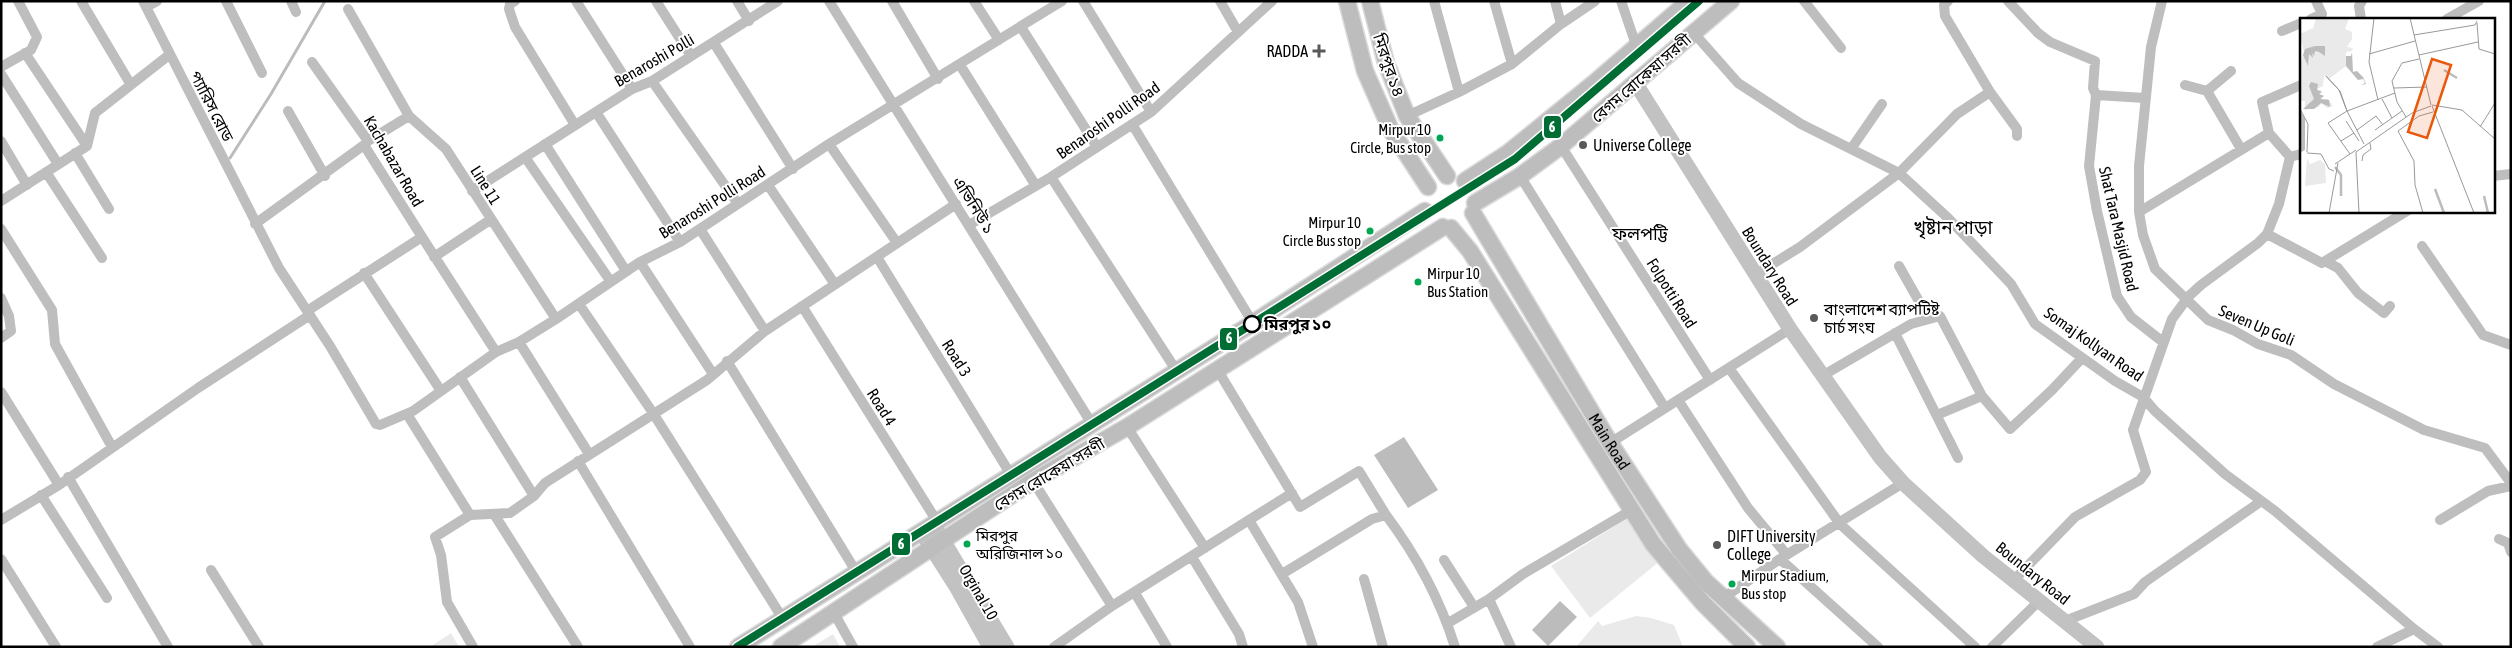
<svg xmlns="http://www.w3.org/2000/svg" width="2512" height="648" font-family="'Asap Condensed','Noto Sans Bengali',sans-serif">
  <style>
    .green { fill: #eaeaea }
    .water { fill: #bcbcbc }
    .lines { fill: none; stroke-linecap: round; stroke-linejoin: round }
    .stream { stroke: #bcbcbc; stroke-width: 3 }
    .primary-casing { stroke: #dbdbdb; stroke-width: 19 }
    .street { stroke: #bebebe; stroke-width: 10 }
    .secondary { stroke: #c2c2c2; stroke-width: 15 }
    .primary { stroke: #bdbdbd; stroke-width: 16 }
    .metro-1-casing { stroke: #fff; stroke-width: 11 }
    .metro-1 { stroke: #006e34; stroke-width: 8 }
    .poi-dot { fill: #595959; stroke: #fff; stroke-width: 2 }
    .bus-dot { fill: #00a651; stroke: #fff; stroke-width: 2 }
    .stop-dot { fill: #fff; stroke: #000; stroke-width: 2.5 }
    .labels { text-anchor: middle; stroke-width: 4; stroke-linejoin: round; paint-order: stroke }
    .bus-label { font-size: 15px; fill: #000; stroke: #fff; text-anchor: start }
    .poi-label { font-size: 16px; fill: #000; stroke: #fff; text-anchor: start }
    .street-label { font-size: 16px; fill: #000; stroke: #fff }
    .stop-label { font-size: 16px; font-weight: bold; fill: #000; stroke: #fff; text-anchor: start }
    .neighbourhood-label { font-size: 18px; fill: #000; stroke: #fff }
    .quarter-label { font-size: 19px; fill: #000; stroke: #fff }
    .inset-river { fill: none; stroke: #bcbcbc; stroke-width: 2.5 }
    .inset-road { fill: none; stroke: #999; stroke-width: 1 }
    .view { fill: #e8590c; fill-opacity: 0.15; stroke: #e8590c; stroke-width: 2.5 }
    .inset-edge { fill: none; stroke: #000; stroke-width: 2.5 }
    .line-badge { stroke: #fff; stroke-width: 2 }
    .badge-label { font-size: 14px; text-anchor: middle; font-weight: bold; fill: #fff }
  </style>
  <rect width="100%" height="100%" fill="#fff"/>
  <!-- green -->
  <path class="green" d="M1629 517 1660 561 1590 618 1551 566Z
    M1636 616 1651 618 1674 625 1683 647H1576L1598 621 1602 626Z
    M451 633 459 647H430Z
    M833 634 840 647H812Z"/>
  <!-- water -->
  <path class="water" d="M1404 437 1438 490 1408 508 1374 455Z
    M1560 601 1577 617 1548 646 1532 630Z"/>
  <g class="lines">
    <!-- stream -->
    <path class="stream" d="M230 158 271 94 325 1"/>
    <!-- primary casing -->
    <g class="primary-casing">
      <g id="primary">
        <path d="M1347 1 1365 71 1391 130 1428 187"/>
        <path d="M1370 1 1386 63 1407 116 1447 176"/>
        <path d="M1465 181 1508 153 1593 84 1689 1"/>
        <path d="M1475 203 1520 176 1561 146 1731 1"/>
        <path id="s1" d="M1473 213 1610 443 1679 549 1706 582 1777 647"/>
        <path d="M1451 228 1470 251 1653 544 1703 603 1747 647"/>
        <path d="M738 647 1253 323 1425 211"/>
        <path d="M781 647 1033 481 1127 427 1443 227"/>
      </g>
    </g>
    <!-- street -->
    <path class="street" d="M81 1 131 85
      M143 1 279 268 330 346 376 424 380 425 413 411 496 352 519 342 556 319 640 262 680 242 829 144 1062 1
      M226 1 262 73
      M291 1 296 12
      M515 1 510 4 509 9 515 27 575 125
      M576 1 632 89
      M656 1 691 56
      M737 1 749 21
      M829 1 1092 424
      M892 1 938 79
      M974 1 999 40
      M1083 1 1151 112
      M1220 1 1238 32
      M1434 1 1459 92
      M1494 1 1512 64
      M1555 1 1561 24
      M1621 1 1636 45
      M1804 1 1841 48
      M1948 1 1944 5 1945 16 1990 92 2017 129V136
      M2008 1 2038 33 2050 42 2095 61 2093 88 2096 95 2089 166 2097 211 2117 296 2131 317 2163 342
      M2162 1 2151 47 2139 166V212L2143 235 2155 269 2208 320 2233 330 2258 344 2291 355 2334 384 2424 430 2485 448 2511 483
      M146 7 157 1
      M348 9 409 116
      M2311 19 2322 14 2316 1
      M2361 19 2359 6 2362 1
      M2447 19 2479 1
      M1021 27 1097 147
      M2282 31 2301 23
      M1693 32 1738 83 1801 124 1899 173 1948 218 2011 284 2035 324 2115 381 2143 397 2155 411 2225 474 2275 511 2414 629 2438 647
      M714 43 793 169
      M25 53 87 146
      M960 65 1036 186
      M1 67 31 50 37 37 18 1
      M1 74 58 164
      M652 81 738 204
      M2185 85 2207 91 2241 149
      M2207 91 2231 71
      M2096 95 2145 98
      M288 111 325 176
      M596 112 680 242
      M1407 116 1459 92 1512 64 1561 24 1595 1
      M1132 124 1253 323
      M1 141 27 185
      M368 141 409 116 446 149 556 319
      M545 144 626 271
      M829 144 897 243
      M87 146 95 113 169 55
      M1561 146 1710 380
      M1851 149 1882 104
      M75 153 109 209
      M525 157 611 282
      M2290 157 2269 133 2262 102 2301 85
      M46 172 102 258
      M1520 176 1665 408
      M2493 176 2511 174
      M1051 177 1176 370
      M768 185 834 283
      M472 191 632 89 652 81 778 1
      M1 201 87 146
      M2139 212 2269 133
      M255 224 364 145
      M969 225 1051 177 1151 112 1272 1
      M1 229 52 310 55 344 112 447
      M700 229 765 331
      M2267 234 2322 263 2407 211
      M422 237 496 352
      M2422 246 2483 335 2511 345
      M434 257 490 220
      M877 257 1011 475
      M2325 261 2338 268 2358 293 2384 313 2390 306
      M640 262 713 374
      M1899 266 1929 319
      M364 273 441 391
      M1755 275 1800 247 1899 173 1957 114 1990 92
      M1 298 9 316 11 331 1 338
      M579 304 653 413 783 619
      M802 306 938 523
      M307 311 422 237 364 145 368 141 312 62
      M1895 333 1958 458
      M519 342 589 454
      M727 361 857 573
      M1729 368 1840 524 1975 647
      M1217 369 1300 507 1359 471 1386 515
      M1822 376 1911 324 1940 316 1982 396 2010 429 2052 390 2082 358
      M460 377 534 496
      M1 392 59 485
      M1678 400 1748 508 1787 555
      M407 414 470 515
      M1937 415 1982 396
      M1127 427 1205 548
      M1610 443 1790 329
      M578 461 690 647
      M68 477 168 647
      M1033 481 1112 606
      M41 495 107 598
      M494 514 578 647
      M1 520 59 485 198 388 310 315
      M1249 520 1298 602 1313 647
      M2440 520 2488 491 2511 486
      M2499 539 2508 543 2511 552
      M1192 557 1239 634 1243 647
      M1 559 56 647
      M1780 559 1878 647
      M1444 560 1474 607
      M211 570 259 647
      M1282 574 1372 519 1386 515C1416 555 1440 599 1455 647
      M1364 579 1383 647
      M2014 580 2075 517 2140 480 2146 472 2133 430 2172 319 2189 296 2201 285 2258 243 2267 234 2279 204 2290 157 2301 154
      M1135 593 1167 647
      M1723 598 1780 559 1903 483
      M1489 599 1511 647
      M834 613 853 647
      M2065 621 2134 594 2145 582 2260 502
      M1448 623 1489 599 1523 574 1630 511
      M473 647 447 602 441 555 435 537 470 515 510 513 534 496 545 483 707 380 765 331 956 204
      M1054 647 1112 606 1292 493
      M1992 647 2039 601
      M2377 647 2414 629"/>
    <!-- secondary -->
    <path class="secondary" d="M1636 84 1790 329 1880 457 1903 483 1983 556 2097 647
      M934 525 1007 647
      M922 533 957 588 990 647"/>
    <!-- primary -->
    <use href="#primary" class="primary"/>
    <!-- metro-1 casing -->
    <g class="metro-1-casing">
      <path id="metro-1" d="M737 647 1515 159 1699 1"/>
    </g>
    <!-- metro-1 -->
    <use href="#metro-1" class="metro-1"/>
  </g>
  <!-- markers -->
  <g class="poi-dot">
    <path d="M1316.5 43.5h5v5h5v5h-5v5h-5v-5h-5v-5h5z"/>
    <circle cx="1583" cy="145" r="5"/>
    <circle cx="1814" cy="318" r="5"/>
    <circle cx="1717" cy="545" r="5"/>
  </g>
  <g class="bus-dot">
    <circle cx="1440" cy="138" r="4.5"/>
    <circle cx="1370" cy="231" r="4.5"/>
    <circle cx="1418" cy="282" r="4.5"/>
    <circle cx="967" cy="544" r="4.5"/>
    <circle cx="1732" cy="584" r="4.5"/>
  </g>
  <circle class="stop-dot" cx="1252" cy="324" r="8"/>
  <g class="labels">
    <!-- bus labels -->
    <g class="bus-label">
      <text x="1431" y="135" text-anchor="end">Mirpur 10<tspan x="1431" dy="18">Circle, Bus stop</tspan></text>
      <text x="1361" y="228" text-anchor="end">Mirpur 10<tspan x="1361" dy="18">Circle Bus stop</tspan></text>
      <text x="1427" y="279">Mirpur 10<tspan x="1427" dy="18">Bus Station</tspan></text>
      <text x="976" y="541">মিরপুর<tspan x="976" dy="18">অরিজিনাল ১০</tspan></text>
      <text x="1741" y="581">Mirpur Stadium,<tspan x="1741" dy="18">Bus stop</tspan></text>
    </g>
    <!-- poi labels -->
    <g class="poi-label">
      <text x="1308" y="57" text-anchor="end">RADDA</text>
      <text x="1593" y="151">Universe College</text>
      <text x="1824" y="315">বাংলাদেশ ব্যাপটিষ্ট<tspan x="1824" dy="18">চার্চ সংঘ</tspan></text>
      <text x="1727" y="542">DIFT University<tspan x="1727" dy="18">College</tspan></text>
    </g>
    <!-- street labels -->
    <g class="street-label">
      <text transform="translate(654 60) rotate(-30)" y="6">Benaroshi Polli</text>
      <text transform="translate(1389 65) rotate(71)" y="6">মিরপুর ১৪</text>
      <text transform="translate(1641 78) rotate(-41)" y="6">বেগম রোকেয়া সরণী</text>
      <text transform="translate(212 106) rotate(63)" y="6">প্যারিস রোড</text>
      <text transform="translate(1108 120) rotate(-35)" y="6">Benaroshi Polli Road</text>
      <text transform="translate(394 161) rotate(60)" y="6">Kachabazar Road</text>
      <text transform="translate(486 185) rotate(58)" y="6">Line 11</text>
      <text transform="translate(712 202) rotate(-32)" y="6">Benaroshi Polli Road</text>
      <text transform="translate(974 205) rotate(58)" y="6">এভিনিউ ১</text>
      <text transform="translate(2119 229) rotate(77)" y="6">Shat Tara Masjid Road</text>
      <text transform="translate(1770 266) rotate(58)" y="6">Boundary Road</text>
      <text transform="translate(1672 293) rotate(58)" y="6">Folpotti Road</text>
      <text transform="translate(2257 325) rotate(23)" y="6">Seven Up Goli</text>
      <text transform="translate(2094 344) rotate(35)" y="6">Somaj Kollyan Road</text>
      <text transform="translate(957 358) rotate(58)" y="6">Road 3</text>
      <text transform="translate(882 407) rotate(58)" y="6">Road 4</text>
      <text dy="6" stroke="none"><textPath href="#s1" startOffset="266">Main Road</textPath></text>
      <text transform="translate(1049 474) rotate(-31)" y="6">বেগম রোকেয়া সরণী</text>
      <text transform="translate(2033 573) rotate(39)" y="6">Boundary Road</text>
      <text transform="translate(979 592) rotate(60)" y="6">Orginal 10</text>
    </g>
    <!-- stop labels -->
    <g class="stop-label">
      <text x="1264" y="330">মিরপুর ১০</text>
    </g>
    <!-- neighbourhood labels -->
    <g class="neighbourhood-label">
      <text x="1640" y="240">ফলপট্টি</text>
    </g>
    <!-- quarter labels -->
    <g class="quarter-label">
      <text x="1953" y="234">খৃষ্টান পাড়া</text>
    </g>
  </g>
  <!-- overview -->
  <g transform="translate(2300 18)">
    <rect width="195" height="195" fill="#fff"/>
    <path d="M16 0H49L45 11 52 14V21L47 29 53 30 52 33 46 34V48L29 61 24 58 23 68 17 71 22 73 19 77H24L21 81H28L33 88 27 90 21 85 19 89 5 92V83H0V47L4 34 0 16 13 10ZM7 140 10 146 20 142 25 146 26 165 5 168Z" fill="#eaeaea"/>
    <path d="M15 28H25V38L19 34 15 33 14 38 12 35 13 40 9 36 8 48 3 37 5 31ZM52 34 53 54 57 53 63 59 66 66 61 67 62 71 61 67 65 65 63 61 58 62 46 48V38H51ZM11 64 18 66 17 72 22 74 19 76 24 78 20 81 29 82 30 89 21 85 14 91H3L14 81 9 68ZM0 93 5 101V132L1 134Z" fill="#bcbcbc"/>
    <path class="inset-river" d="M144 52 157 60M35 149 41 157V178M135 171 144 195M184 178 188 195"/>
    <path class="inset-road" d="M74 0 69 44 78 82M110 0 131 87M177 5 179 31 195 36M114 17 175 7 177 3M69 36 115 23M119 37 178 24M94 70 127 69M82 81 92 100M132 87 162 92 195 121M132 88 174 195M0 91 8 106 7 134M47 93 28 105 50 136M47 93 95 75M47 93 39 72 26 58 40 73 47 93M47 93 64 126M106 99 97 84 92 63 102 45 119 41M46 103 59 123M180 109 195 85M57 112 76 98 83 107M75 112 102 93M41 123 54 115M7 135 21 136 29 151 34 153M62 143 63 137 71 131 70 125M35 146 56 132M29 195 38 145M59 195 56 134 112 95 131 88M123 195 115 167 114 143 98 113 119 98 133 94"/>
    <path class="view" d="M132 41 151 47 127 120 108 114Z"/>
    <rect width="195" height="195" class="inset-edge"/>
  </g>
  <g class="line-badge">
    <rect x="1543" y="115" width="19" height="24" rx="5" fill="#006e34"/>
    <rect x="1219" y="327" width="19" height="24" rx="5" fill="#006e34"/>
    <rect x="891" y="532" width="20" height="24" rx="5" fill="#006e34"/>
  </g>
  <g class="badge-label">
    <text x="1552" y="132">6</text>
    <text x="1229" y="343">6</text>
    <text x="901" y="549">6</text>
  </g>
  <!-- border -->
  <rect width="2512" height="648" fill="none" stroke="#000000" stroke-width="5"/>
</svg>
